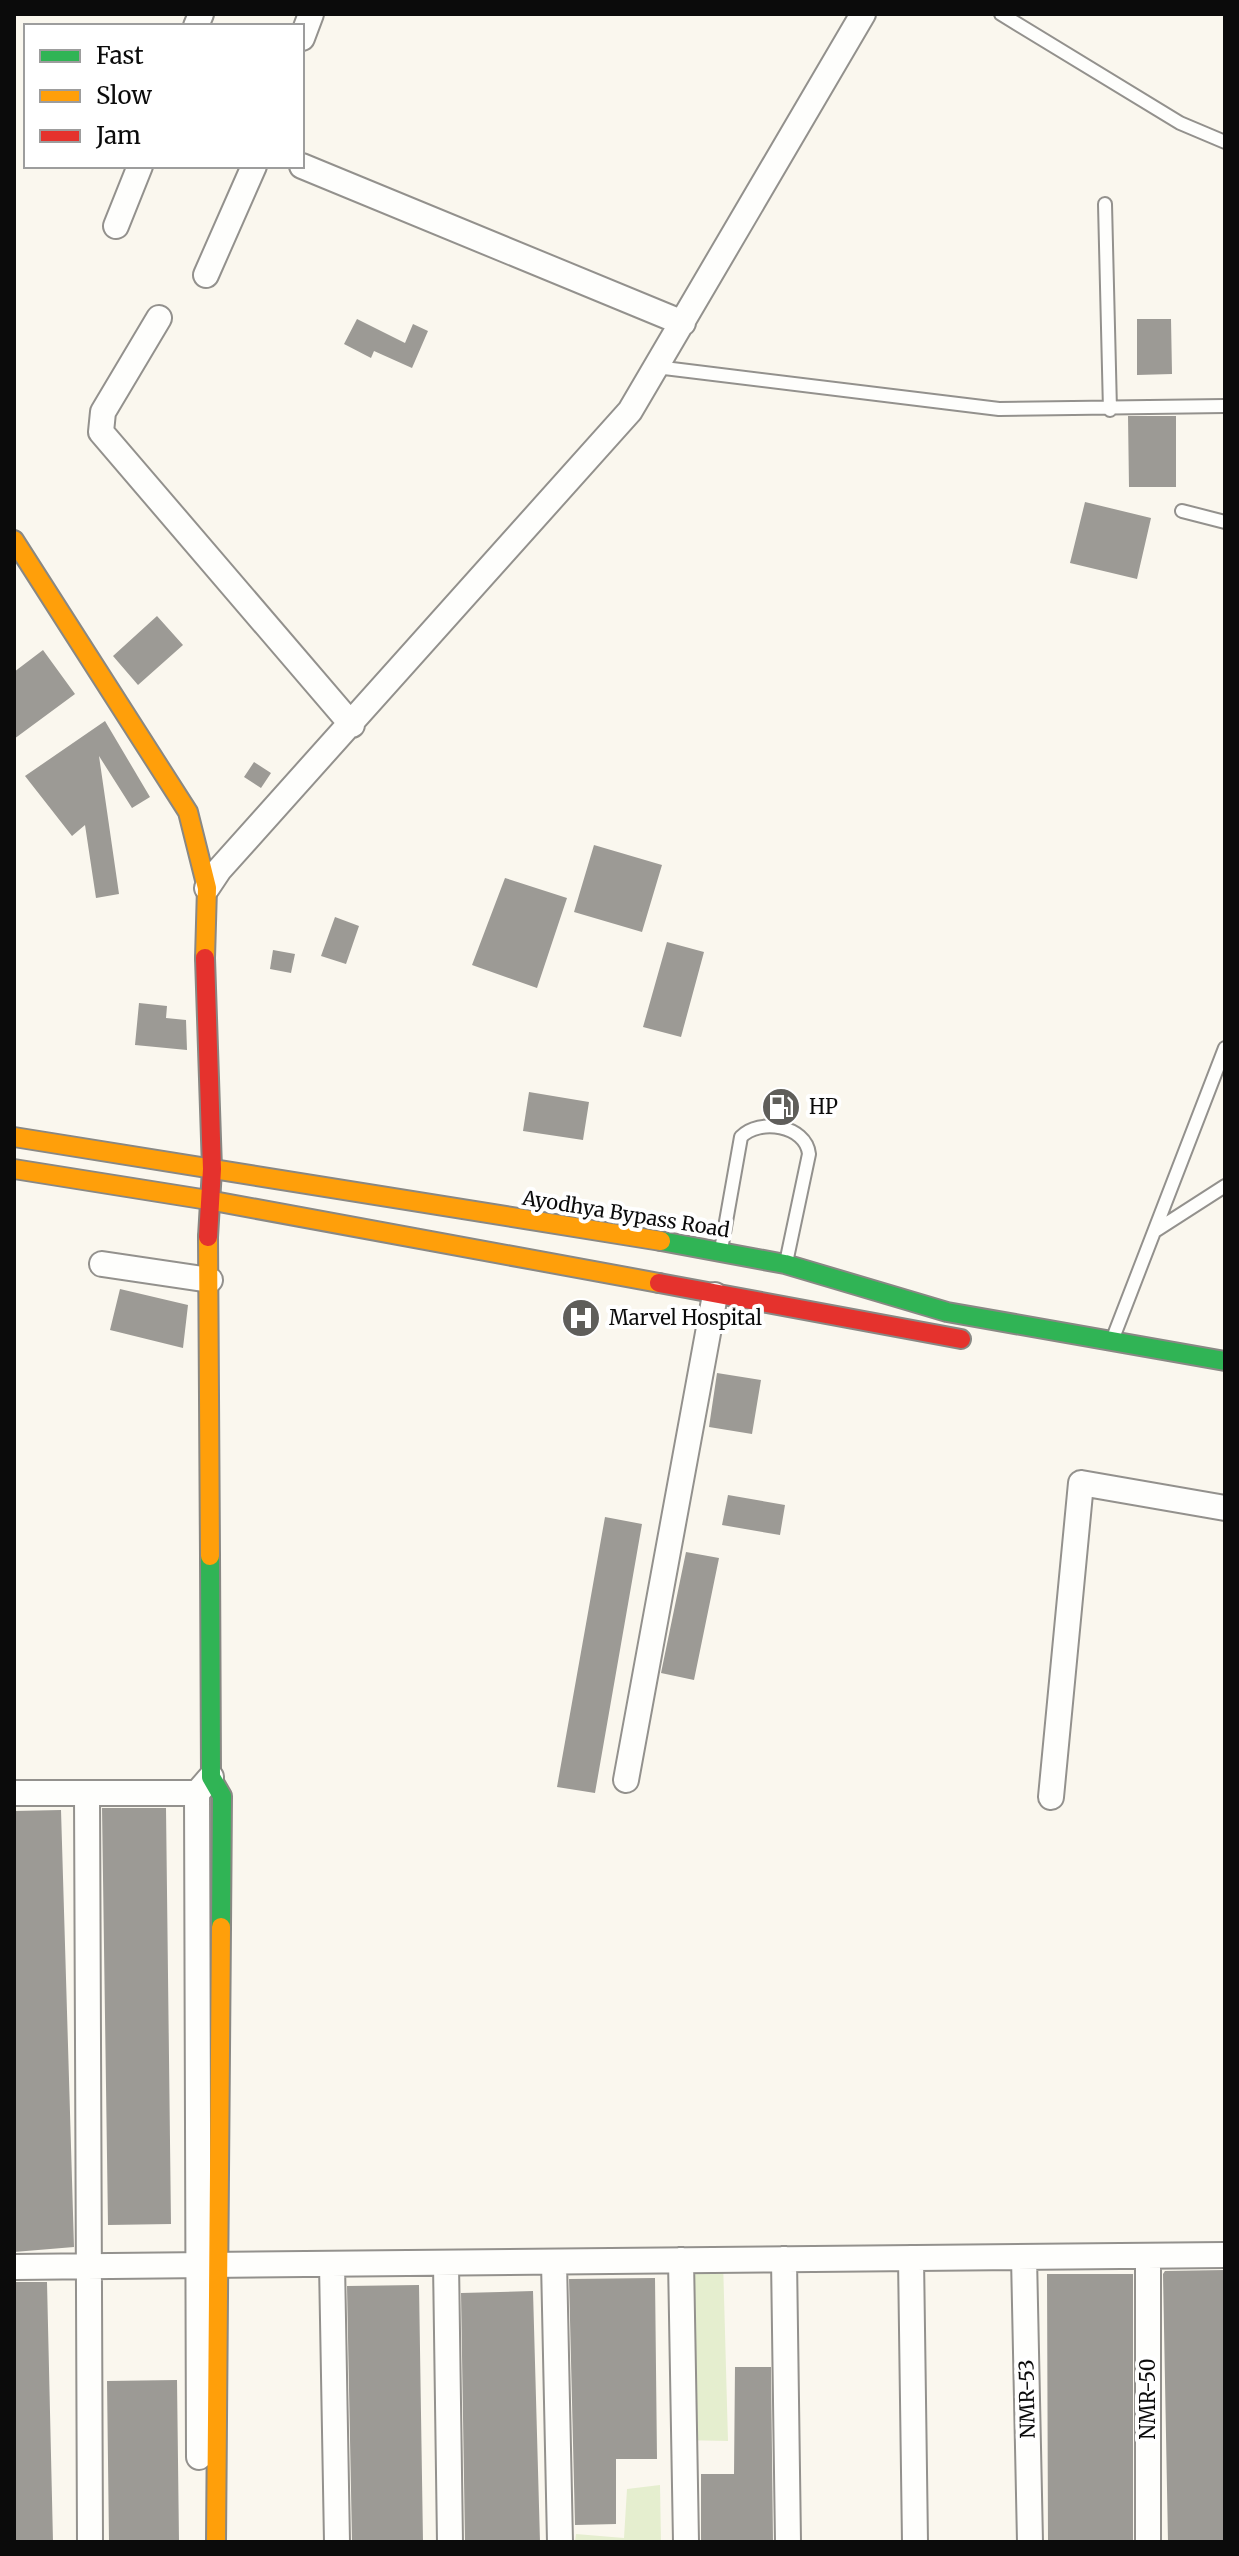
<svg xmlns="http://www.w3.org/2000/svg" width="1239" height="2556" font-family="Merriweather,serif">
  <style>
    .green { fill: #e5eecf }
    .building { fill: #9c9a95 }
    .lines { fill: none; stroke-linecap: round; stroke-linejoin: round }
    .lane-casing { stroke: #93918d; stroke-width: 16 }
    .street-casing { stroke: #93918d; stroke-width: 28 }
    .fast-casing { stroke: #898884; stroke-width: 22 }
    .slow-casing { stroke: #898884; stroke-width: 22 }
    .jam-casing { stroke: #898884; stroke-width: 22 }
    .lane { stroke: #fefefc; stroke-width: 12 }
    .street { stroke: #fefefc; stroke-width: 24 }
    .fast { stroke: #30b455; stroke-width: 18 }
    .slow { stroke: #ff9f0a; stroke-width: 18 }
    .jam { stroke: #e5322d; stroke-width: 18 }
    .labels { text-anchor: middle; stroke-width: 8; stroke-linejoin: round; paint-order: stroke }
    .poi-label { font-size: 20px; fill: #0b0b0b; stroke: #fff; text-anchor: start }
    .street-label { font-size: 20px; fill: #0b0b0b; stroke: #fff }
  </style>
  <rect width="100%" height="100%" fill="#faf7ee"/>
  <!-- green -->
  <path class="green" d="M681 2260H723L728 2441 679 2440Z
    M660 2485 661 2542H575L576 2534 624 2538 627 2489Z"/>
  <!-- building -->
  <path class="building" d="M357 319 405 343 413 324 428 331 412 368 374 351 371 358 344 344Z
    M1137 319H1171L1172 374 1137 375Z
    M1128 416H1176V487H1129Z
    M1085 502 1151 518 1137 579 1070 563Z
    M157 616 183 645 138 685 113 656Z
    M43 650 75 694 14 739V672Z
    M105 721 150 797 132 808 99 756 119 894 96 898 85 825 72 836 25 776Z
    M254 762 271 773 261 788 244 777Z
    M594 845 662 865 642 932 574 912Z
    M505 878 567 898 537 988 472 965Z
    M335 917 359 926 346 964 321 956Z
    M667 942 704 952 681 1037 643 1027Z
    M273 950 295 954 291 973 270 969Z
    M139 1003 167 1006 166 1018 186 1020 187 1050 135 1045Z
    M529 1092 589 1102 583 1140 523 1131Z
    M120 1289 188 1305 183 1348 110 1330Z
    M717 1373 761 1380 752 1434 709 1427Z
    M728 1495 785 1505 780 1535 722 1525Z
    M605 1517 642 1524 595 1793 557 1787Z
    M686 1552 719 1558 694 1680 661 1673Z
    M102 1808H166L171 2224 108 2225Z
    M61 1810 74 2247 14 2252V1811Z
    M1225 2270V2542H1168L1163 2274 1165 2271Z
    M1047 2274H1133V2542H1048Z
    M655 2278 657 2459H616V2524L575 2525 569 2279Z
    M14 2282H47L53 2542H14Z
    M419 2285 423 2542H352L347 2286Z
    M533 2291 540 2542H465L461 2293Z
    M735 2367H771L773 2542H701V2474H734Z
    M177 2380 179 2542H109L107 2381Z"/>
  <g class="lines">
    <!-- lane casing -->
    <g class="lane-casing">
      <path id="lane" d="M1001 14 1180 123 1225 142
        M1105 204 1110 410
        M656 367 999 409 1225 406
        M1182 511 1225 522
        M1155 1231 1225 1186
        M722 1244 741 1137C759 1118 806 1125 809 1154L787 1258
        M1113 1338 1225 1048"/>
    </g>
    <!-- street casing -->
    <g class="street-casing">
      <path id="street" d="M196 26 201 14
        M302 38 311 14
        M302 166 683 323
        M116 226 140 166
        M206 275 254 166
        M159 318 103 412 101 432 352 725
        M207 888 219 870 630 411 863 14
        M102 1264 210 1280
        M626 1780 715 1295
        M14 1793H197
        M87 1793 90 2542
        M1051 1797 1081 1483 1225 1508
        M1024 2257 1030 2542
        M911 2258 915 2542
        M784 2259 788 2542
        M681 2260 686 2542
        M554 2262 560 2542
        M446 2263 450 2542
        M332 2264 337 2542
        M14 2267 1225 2255
        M199 2457 197 1793 211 1777
        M1148 2542V2256"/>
    </g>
    <!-- fast casing -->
    <g class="fast-casing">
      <path id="fast" d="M661 1241 785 1264 947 1312 1225 1361
        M210 1556 211 1777 222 1796 221 1927"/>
    </g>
    <!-- slow casing -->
    <g class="slow-casing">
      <path id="slow" d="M14 540 188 812 207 888 205 958
        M14 1137 661 1241
        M14 1169 208 1200 659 1283
        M208 1237 210 1556
        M216 2542 221 1927"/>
    </g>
    <!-- jam casing -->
    <g class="jam-casing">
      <path id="jam" d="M205 958 212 1169 208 1237
        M659 1283 961 1339"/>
    </g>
    <!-- lane -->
    <use href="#lane" class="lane"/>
    <!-- street -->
    <use href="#street" class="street"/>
    <!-- fast -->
    <use href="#fast" class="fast"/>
    <!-- slow -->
    <use href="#slow" class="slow"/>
    <!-- jam -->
    <use href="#jam" class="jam"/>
  </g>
  <!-- icons -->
  <defs>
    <g id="fuel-disc" transform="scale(2)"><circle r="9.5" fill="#5f5e5a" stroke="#fff"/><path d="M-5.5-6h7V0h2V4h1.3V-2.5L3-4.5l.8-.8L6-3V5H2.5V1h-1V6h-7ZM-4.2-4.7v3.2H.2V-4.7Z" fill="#fff"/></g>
    <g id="hospital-disc" transform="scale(2)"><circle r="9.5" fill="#5f5e5a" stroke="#fff"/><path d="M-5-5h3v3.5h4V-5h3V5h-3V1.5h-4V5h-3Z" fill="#fff"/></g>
  </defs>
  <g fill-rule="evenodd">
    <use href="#fuel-disc" x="781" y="1107"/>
    <use href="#hospital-disc" x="581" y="1318"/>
  </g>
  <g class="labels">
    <!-- poi labels -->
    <g class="poi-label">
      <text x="809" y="1114">HP</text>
      <text x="609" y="1325">Marvel Hospital</text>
    </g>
    <!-- street labels -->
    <g class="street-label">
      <text transform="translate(626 1214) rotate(9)" y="7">Ayodhya Bypass Road</text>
      <text transform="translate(1027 2399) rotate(-91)" y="7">NMR-53</text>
      <text transform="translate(1148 2399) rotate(-90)" y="7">NMR-50</text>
    </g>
  </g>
  <!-- border -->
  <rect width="1239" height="2556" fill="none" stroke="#0b0b0b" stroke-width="32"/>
  <!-- legend -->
  <rect x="24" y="24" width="280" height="144" fill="#ffffff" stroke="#9d9d9d" stroke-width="2"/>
  <rect x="40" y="50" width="40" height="12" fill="#30b455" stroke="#9d9d9d" stroke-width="2"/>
  <text x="96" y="64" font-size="24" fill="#0b0b0b">Fast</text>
  <rect x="40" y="90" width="40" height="12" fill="#ff9f0a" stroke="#9d9d9d" stroke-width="2"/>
  <text x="96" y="104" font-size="24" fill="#0b0b0b">Slow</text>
  <rect x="40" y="130" width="40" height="12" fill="#e5322d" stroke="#9d9d9d" stroke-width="2"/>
  <text x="96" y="144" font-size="24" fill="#0b0b0b">Jam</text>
</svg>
